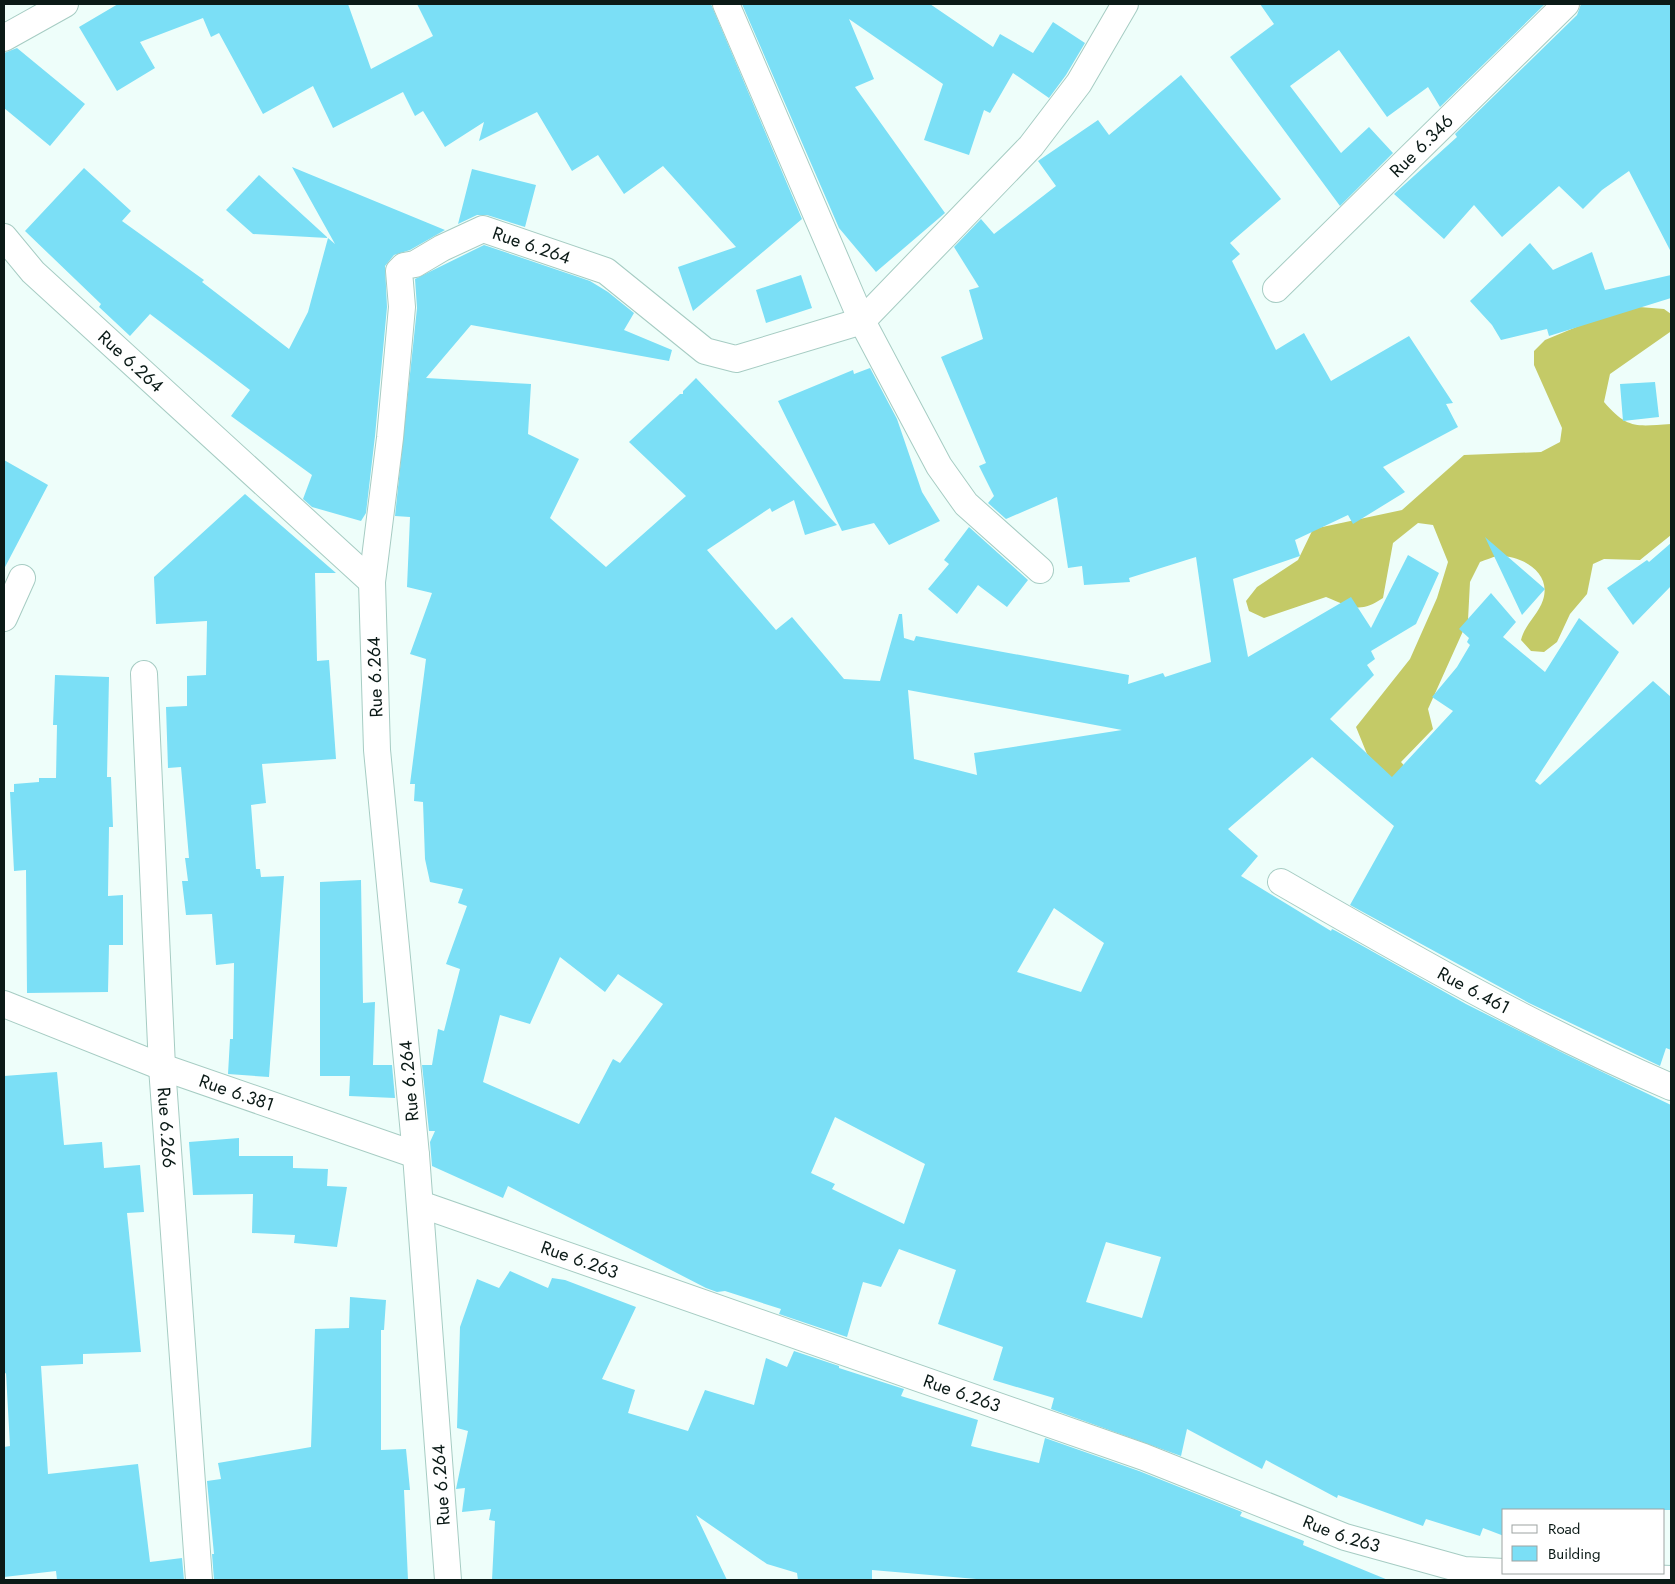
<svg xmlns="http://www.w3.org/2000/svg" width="1675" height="1584" font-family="Jost,sans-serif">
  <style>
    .forest { fill: #c4ca67 }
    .building { fill: #7bdff6; fill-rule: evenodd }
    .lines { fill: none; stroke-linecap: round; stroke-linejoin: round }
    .minor-casing { stroke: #a6ccc3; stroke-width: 28 }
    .minor { stroke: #fff; stroke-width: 26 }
    .labels { text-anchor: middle; stroke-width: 4.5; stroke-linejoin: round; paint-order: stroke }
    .street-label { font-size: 18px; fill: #0b1a17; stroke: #fff }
  </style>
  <rect width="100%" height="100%" fill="#eefefa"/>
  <!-- forest -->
  <path class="forest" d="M1627 306 1664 309 1671 314 1670 332 1610 374 1604 402C1628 430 1637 426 1671 424V535L1640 560 1604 559 1593 564 1587 594 1570 614 1557 642 1544 652 1531 651 1521 640C1525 624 1538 615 1543 600 1552 573 1522 555 1498 556 1492 557 1486 560 1480 562L1470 582 1468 620 1428 709 1433 729 1401 762 1439 805 1433 824 1367 754 1356 727 1410 659 1437 598 1448 562 1433 525 1418 523 1393 543 1383 598C1360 614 1350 607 1326 597L1264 618 1249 611 1246 601 1257 587 1298 560 1313 529 1402 510 1464 455 1541 452 1560 442 1562 428 1534 365V351L1545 340Z"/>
  <!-- building -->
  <path class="building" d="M118 4H348L371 69 433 36 417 4H711L802 219 693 311 678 267 736 247 663 166 624 194 598 155 572 171 537 112 479 141 484 122 445 147 423 111 415 116 403 92 333 128 313 86 263 114 219 33 211 37 203 18 140 42 155 68 117 91 79 27Z
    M742 4H930L993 47 1000 34 1033 53 1053 22 1085 43 1066 75 1049 98 1013 73 990 113 984 110 969 155 924 140 943 84 849 19 874 79 855 87 945 213 876 272 839 228Z
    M1260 4H1545L1440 107 1428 87 1387 117 1339 50 1290 86 1341 153 1369 127 1393 153 1340 206 1230 57 1274 24Z
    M1581 4H1671V252L1629 171 1602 190 1583 209 1559 186 1502 237 1474 205 1444 239 1394 194 1457 137 1455 134 1577 15Z
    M17 48 85 104 50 146 4 108V53Z
    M1181 75 1281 199 1230 243 1240 254 1232 261 1276 350 1304 333 1331 381 1409 336 1453 403 1446 404 1458 427 1383 467 1405 492 1353 524 1348 515 1295 540 1300 556 1233 579 1248 657 1351 597 1371 628 1408 555 1439 573 1416 624 1371 651 1375 659 1367 665 1374 675 1330 719 1392 777 1453 711 1432 697 1457 667 1470 645 1467 642 1469 638 1459 629 1491 593 1516 622 1503 637 1545 672 1579 618 1619 652 1535 781 1540 785 1653 681 1671 697V1050L1666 1048 1660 1066 1529 1003 1350 905 1394 826 1312 757 1228 829 1258 856 1241 876 1331 931 1332 929 1336 931 1466 1004 1565 1054 1671 1105V1510H1504V1536L1483 1528 1480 1536 1426 1519 1423 1526 1338 1495 1337 1498 1266 1460 1262 1469 1187 1429 1181 1456 1051 1409 1054 1398 993 1380 1003 1347 938 1324 956 1270 899 1249 881 1287 863 1282 847 1337 779 1314 781 1309 725 1291 717 1292 706 1288 508 1186 503 1198 432 1166 430 1142 435 1131H429L422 1065H432L438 1029 444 1031 460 969 446 964 467 906 458 903 463 889 430 882 425 859 423 802 414 801 415 784H410L426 659 410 654 432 593 407 587 410 517 395 516 417 308 415 279 484 245 590 281 608 292 634 313 624 330 672 350 669 361 471 325 426 378 531 384 528 434 579 459 550 518 606 567 686 496 629 442 680 394H683V391L696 378 837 525 805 535 794 500 772 512 770 508 707 550 776 630 792 617 844 679 880 681 899 614H902L904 638 914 641 916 636 1129 675 1128 684 1163 673 1165 677 1211 662 1196 557 1129 578 1130 582 1084 585 1082 566 1068 568 1057 497 1006 519 988 503 994 496 979 466 986 463 941 357 983 339 969 290 979 287 954 247 981 219 994 234 1056 186 1038 161 1098 120 1109 135ZM908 690 1122 730 974 753 977 775 914 759ZM1054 908 1104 943 1081 992 1017 972ZM560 957 605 992 618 974 663 1004 620 1063 613 1059 579 1124 483 1082 500 1015 530 1024ZM835 1117 925 1164 904 1224 832 1189 835 1184 811 1173ZM1106 1242 1161 1257 1142 1318 1086 1302Z
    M292 167 445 230 410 250 394 255 385 266 387 307 375 436 366 513 361 521 312 507 303 499 312 475 231 416 250 390 150 314 130 336 99 307 101 304 25 231 84 168 131 211 122 221 204 280 202 282 289 349 308 312 328 238 335 244Z
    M472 169 536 185 525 227 487 215H477L458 224Z
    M259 175 328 238 253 234 226 210Z
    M1530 243 1553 270 1592 252 1605 290 1671 275V298L1549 336 1547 329 1501 340 1492 325 1470 301Z
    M801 275 812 308 766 323 756 290Z
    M870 368 897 419 922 492 940 521 889 545 874 523 842 531 778 401 853 370 854 374Z
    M1655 382 1659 417 1623 421 1620 384Z
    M4 460 48 485 4 569Z
    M245 494 336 573H315L317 661 329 660 336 759 262 764 266 803 251 805 256 869H260L261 877 284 876 269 1077 228 1074 230 1039H233L234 963 216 965 212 914 186 915 182 881H188L185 858H189L181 767 168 768 166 707 187 706V676L206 675 207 621 156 624 154 577Z
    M969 527 1028 580 1007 607 978 585 957 614 928 589 949 564 944 560Z
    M1485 537 1545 589 1522 615Z
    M1671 543V586L1633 625 1607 588 1647 560 1649 562Z
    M55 675 109 677 107 777H111L113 827H109L108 896 123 895V945H109L108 992 27 993 26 870 14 871 10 792H14V784L39 782V778H56L57 725H53Z
    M361 880 363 1003 375 1002 373 1065H392L395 1098 349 1096 350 1076H320V882Z
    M57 1072 64 1145 102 1142 104 1168 140 1165 144 1212 127 1213 141 1352 83 1354V1364L41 1366 48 1474 138 1464 150 1562 182 1558 184 1580H57L56 1571 4 1577V1447L10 1446 6 1373 4 1374V1076Z
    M239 1138V1156H293V1168L328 1169 327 1186 347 1187 337 1247 294 1243 295 1235 252 1233 253 1194 193 1195 189 1142Z
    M510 1271 548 1288 552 1278 565 1280 636 1307 602 1379 635 1390 628 1413 688 1431 705 1390 754 1405 766 1358 787 1367 794 1351 839 1366V1368L904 1389 901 1396 978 1420 971 1446 1039 1463 1045 1438 1139 1471 1242 1512 1240 1516 1304 1541 1303 1545 1388 1580H988L872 1570V1580H798L797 1573 767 1564 696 1515 727 1580H492L495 1521 489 1520 491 1509 462 1512 465 1488 456 1489 468 1431 457 1428 460 1327 477 1279 499 1288Z
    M350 1297 386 1300 384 1330H381V1450L406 1449 410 1490H404L408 1580H214L212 1554H214L207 1481 221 1479 218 1463 311 1447 315 1329 349 1328Z"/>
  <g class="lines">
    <!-- minor casing -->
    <g class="minor-casing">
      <g id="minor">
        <path d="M726 4 862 321 939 466 966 504 1040 570"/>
        <path d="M4 38 65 4"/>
        <path id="s1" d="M4 237 33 272 372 582"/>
        <path id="s2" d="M1276 289 1566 4"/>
        <path d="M4 618 22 578"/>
        <path id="s3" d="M144 674 162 1067 199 1580"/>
        <path id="s4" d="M1281 882C1409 956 1536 1029 1671 1087"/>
        <path id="s5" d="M4 1004 162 1067 416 1155"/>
        <path id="s6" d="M420 1204 1144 1457 1345 1537 1464 1570 1504 1572"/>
        <path d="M1526 1573 1671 1579"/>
        <path id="s7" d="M448 1580 416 1155 377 750 372 582 390 438 402 307 399 271 404 266 415 264 442 248 483 229 606 271 705 351 736 359 862 321 1031 146 1079 83 1125 4"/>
      </g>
    </g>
    <!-- minor -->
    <use href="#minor" class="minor"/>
  </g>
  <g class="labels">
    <!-- street labels -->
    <g class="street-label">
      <text dy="6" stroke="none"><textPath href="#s2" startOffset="204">Rue 6.346</textPath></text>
      <text dy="6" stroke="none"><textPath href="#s7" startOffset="1460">Rue 6.264</textPath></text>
      <text dy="6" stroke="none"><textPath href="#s1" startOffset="178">Rue 6.264</textPath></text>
      <text transform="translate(375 677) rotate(-92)" y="6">Rue 6.264</text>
      <text dy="6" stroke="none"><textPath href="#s4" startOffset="221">Rue 6.461</textPath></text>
      <text transform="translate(409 1081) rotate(-95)" y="6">Rue 6.264</text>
      <text dy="6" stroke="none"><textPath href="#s5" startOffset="249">Rue 6.381</textPath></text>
      <text dy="6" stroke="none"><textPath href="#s3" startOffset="454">Rue 6.266</textPath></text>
      <text dy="6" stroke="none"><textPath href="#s6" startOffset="169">Rue 6.263</textPath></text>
      <text dy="6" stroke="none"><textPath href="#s6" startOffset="574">Rue 6.263</textPath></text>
      <text transform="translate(441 1485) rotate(-94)" y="6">Rue 6.264</text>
      <text dy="6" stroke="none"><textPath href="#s6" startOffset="979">Rue 6.263</textPath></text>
    </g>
  </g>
  <!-- border -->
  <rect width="1675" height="1584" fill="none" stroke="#0b1a17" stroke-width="10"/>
  <!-- legend -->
  <rect x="1502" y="1509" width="162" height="65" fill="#ffffff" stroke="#9da3a2"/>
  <rect x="1512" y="1525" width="25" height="8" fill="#ffffff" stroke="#9da3a2"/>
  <text x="1548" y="1534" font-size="15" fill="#0b1a17">Road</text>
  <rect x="1512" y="1546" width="25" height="15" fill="#7bdff6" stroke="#9da3a2"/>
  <text x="1548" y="1559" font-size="15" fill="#0b1a17">Building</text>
</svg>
